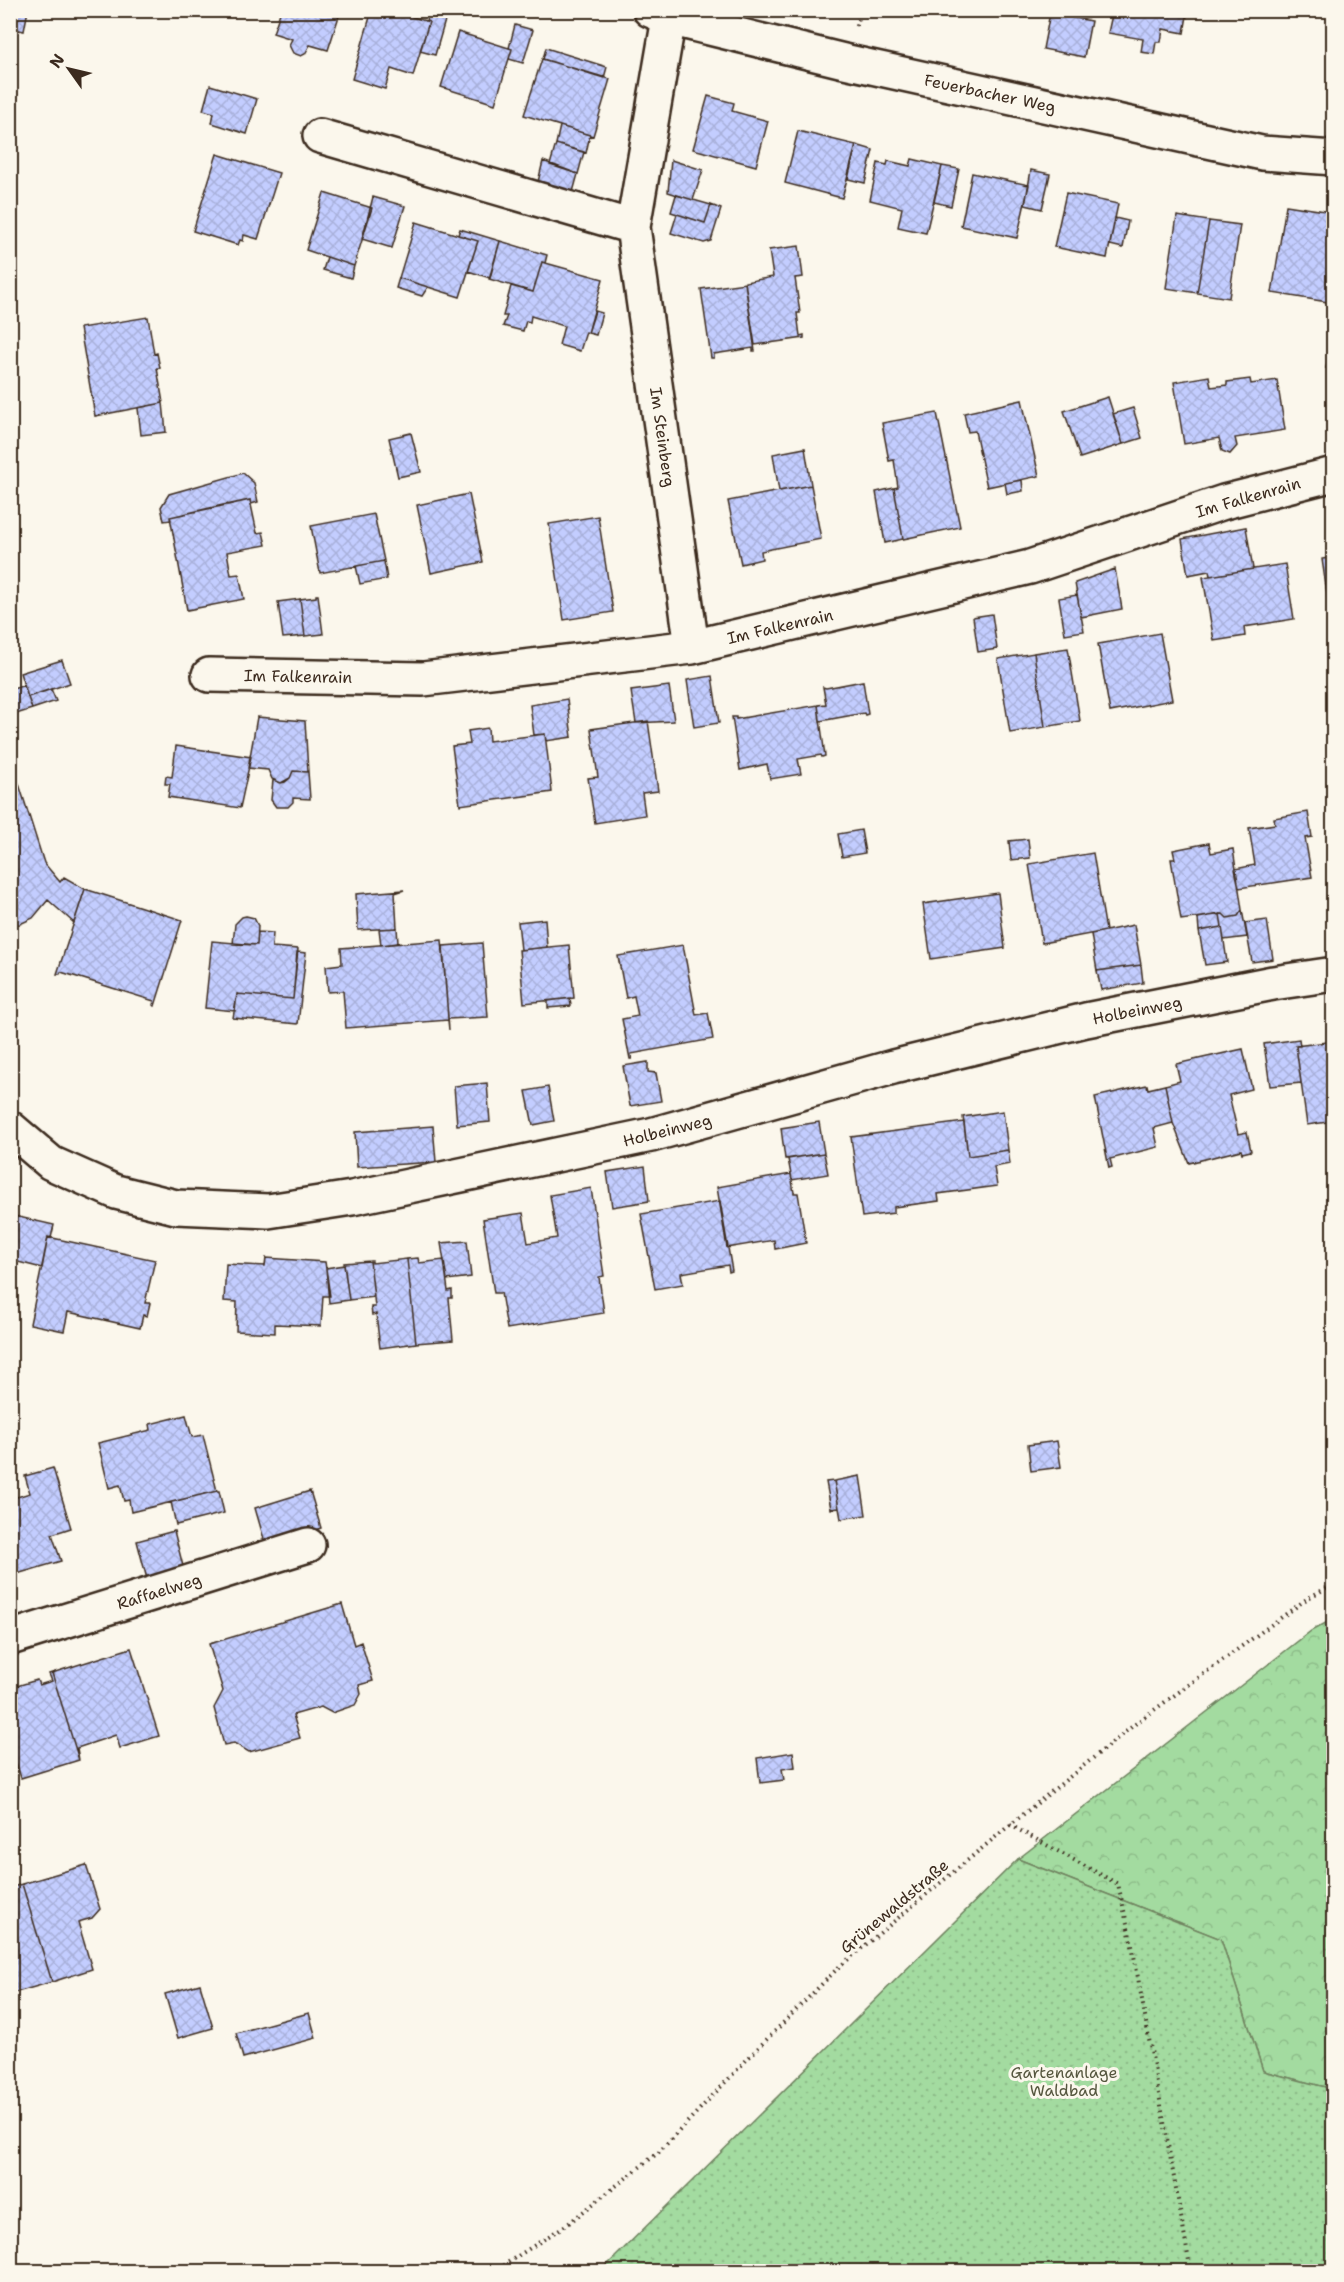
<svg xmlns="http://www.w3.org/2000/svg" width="1344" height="2282" font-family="'Shantell Sans',sans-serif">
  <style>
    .forest { fill: url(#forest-crowns); stroke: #6f825f; stroke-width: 1.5 }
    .park { fill: url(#park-dots); stroke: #6f825f; stroke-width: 1.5 }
    .building { fill: url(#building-cross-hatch); stroke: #3b2a1e; stroke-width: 1.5 }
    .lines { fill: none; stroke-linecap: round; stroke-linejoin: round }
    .minor-casing { stroke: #3b2a1e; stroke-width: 38 }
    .path { stroke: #3b2a1e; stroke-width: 4; stroke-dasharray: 1.5 4.5; stroke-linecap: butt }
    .minor { stroke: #fbf7ec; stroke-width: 33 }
    .labels { text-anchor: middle; stroke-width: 6; stroke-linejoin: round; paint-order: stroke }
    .street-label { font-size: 16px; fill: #3b2a1e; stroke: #fbf7ec }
    .park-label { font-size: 16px; fill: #55563e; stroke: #fbf7ec }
  </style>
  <defs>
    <pattern id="forest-crowns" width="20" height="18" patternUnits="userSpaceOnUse" patternTransform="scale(1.5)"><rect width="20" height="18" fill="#a3dba0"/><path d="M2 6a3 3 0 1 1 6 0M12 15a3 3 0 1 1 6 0" fill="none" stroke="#8dbc89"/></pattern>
    <pattern id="park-dots" width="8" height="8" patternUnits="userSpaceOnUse" patternTransform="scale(1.5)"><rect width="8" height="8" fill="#a3dba0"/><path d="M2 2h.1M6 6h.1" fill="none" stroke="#8dbc89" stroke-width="1.8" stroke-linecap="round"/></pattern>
    <pattern id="building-cross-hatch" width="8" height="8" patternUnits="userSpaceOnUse" patternTransform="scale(1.5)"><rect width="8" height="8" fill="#c3cdff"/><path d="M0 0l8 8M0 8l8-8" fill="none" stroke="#a8b0da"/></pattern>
  </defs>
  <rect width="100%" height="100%" fill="#fbf7ec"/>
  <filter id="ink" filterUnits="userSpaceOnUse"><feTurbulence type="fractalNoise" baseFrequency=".0167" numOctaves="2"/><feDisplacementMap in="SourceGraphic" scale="12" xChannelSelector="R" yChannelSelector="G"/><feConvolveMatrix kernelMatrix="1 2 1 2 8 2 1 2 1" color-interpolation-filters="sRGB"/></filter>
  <g filter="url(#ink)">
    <!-- forest -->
    <path class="forest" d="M1333 1619V2089L1263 2071 1221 1939 1018 1859 1311 1631Z"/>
    <!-- park -->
    <path class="park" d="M1018 1859 1221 1939 1263 2071 1333 2089V2271H601Z"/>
    <!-- building -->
    <path class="building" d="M10 10H28L24 31 10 28Z
      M281 10H341L328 50 310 45 305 54 301 56 293 53 289 45 292 39 273 33Z
      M372 10H390L429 22 413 76 391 69 385 89 352 79Z
      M429 10H448L435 55 420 51 429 22 426 21Z
      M1113 10H1188L1184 33 1163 29 1161 42H1156L1154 54 1141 52 1143 39 1108 33Z
      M1050 13 1091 21 1084 57 1043 49Z
      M515 25 533 30 523 63 509 59 512 49 509 48Z
      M458 32 512 49 495 104 441 87Z
      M546 48 607 67 604 78 543 59Z
      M542 59 610 79 593 136 524 115Z
      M210 85 257 99 247 134 212 123 214 113 203 110Z
      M708 96 734 103 732 111 768 121 756 166 693 149Z
      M560 126 590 135 586 153 556 144Z
      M798 131 856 145 842 198 785 183Z
      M556 144 584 152 578 174 550 165Z
      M856 145 873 150 865 183 848 179Z
      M217 154 279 173 258 239 244 235 243 241 240 240 238 245 193 231Z
      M912 159 942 166 926 233 898 227 902 208 870 200 878 163 887 165 888 161 910 166Z
      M671 160 703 170 693 200 668 192Z
      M543 161 578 174 573 192 538 182Z
      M942 166 959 169 951 206 934 202Z
      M1031 170 1050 174 1042 209 1025 205Z
      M972 173 1029 185 1017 238 961 226Z
      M324 193 372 208 354 266 306 250Z
      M1066 193 1118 204 1107 258 1054 247Z
      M676 195 711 205 705 223 671 212Z
      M373 197 405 206 392 248 362 239Z
      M711 205 721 209 711 241 704 243 671 233 677 214 705 223Z
      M1286 205 1331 212 1329 225H1334V303L1272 293Z
      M1177 216 1209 221 1197 293 1166 288Z
      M1115 218 1128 221 1123 248 1110 245Z
      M1209 221 1240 225 1229 298 1197 293Z
      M416 222 478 241 460 297 399 278Z
      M460 229 500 241 490 278 468 271 478 241 458 235Z
      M500 241 547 255 545 263 542 262 533 292 489 279Z
      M799 246 803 277 795 278 800 313H797L800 336 804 335V338L755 345 745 282 773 277 769 250Z
      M327 257 354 266 351 278 323 270Z
      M542 262 603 279 588 333 586 332 580 351 559 345 564 326 531 316 530 322 526 321 523 331 503 326 507 316H503L511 286 533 292Z
      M399 278 428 287 422 296 396 288Z
      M745 283 755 351H753V348L714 354V358H711L701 289Z
      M595 311 602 313 596 335 588 333Z
      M148 317 154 354 157 353 160 368H157L163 403 95 416 80 328Z
      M1334 332V369L1326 368Z
      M1209 376 1211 387 1227 385V382L1250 379 1251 384 1277 380 1285 430 1235 438 1237 446 1230 454 1222 451 1219 438 1184 444 1174 382Z
      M1108 397 1123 444 1080 458 1064 411Z
      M1022 400 1039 476 987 487 975 431 968 432 964 413Z
      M163 403 166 432 141 435 138 408Z
      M1133 408 1142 438 1123 444 1113 414Z
      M937 413 960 527 903 539 894 488 898 487 894 460 889 461 882 423Z
      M411 433 421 472 398 477 389 438Z
      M805 448 811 485 779 491 773 454Z
      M243 473 254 483 258 502 251 504 250 500 228 505 227 504 170 517 171 520 164 521 161 507 169 494Z
      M1022 480 1023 491 1007 494 1005 483Z
      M811 485 821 539 761 551 762 559 741 564 728 501Z
      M894 488 903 539 885 543 876 492Z
      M469 494 483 562 431 573 417 505Z
      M250 500 257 533 263 532 266 545 227 552 231 575 239 574 244 599 187 610 170 517Z
      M374 514 384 561 320 573 311 526Z
      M598 516 613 612 564 620 549 524Z
      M1246 527 1253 569 1210 576 1209 571 1188 575 1182 539Z
      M1334 557V620L1331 621 1322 559Z
      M384 561 387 579 360 584 356 566Z
      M1285 564 1294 619 1244 627 1245 636 1214 641 1203 577Z
      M1115 569 1122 609 1081 617 1075 583Z
      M316 595H318L323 634 305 636 300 599 316 597Z
      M1077 595 1084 631 1065 634 1059 598Z
      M300 599 305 636 283 638 278 602Z
      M992 614 997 649 978 652 973 617Z
      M1160 633 1172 700 1110 712 1098 644Z
      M1068 648 1080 721 1045 727 1034 653Z
      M1034 653 1045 727 1010 733 998 659Z
      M62 660 70 683 28 697 20 673Z
      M712 676 719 723 694 727 687 680Z
      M863 681 868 714 865 715 864 713 820 721 818 705 826 704 823 687 826 688Z
      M24 685 32 709 10 716V690Z
      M669 686 674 721 636 723 631 691Z
      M51 689 56 701 32 709 28 697Z
      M567 699 572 737 546 741 545 734 534 735 530 705Z
      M818 705 825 756 822 757 821 755 798 759 801 774 770 779 767 764 740 770 732 717H736V719Z
      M257 717 305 721 308 772 293 771 290 778 281 783 272 779 268 770 248 768Z
      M648 721 658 791 642 793 645 815 595 823 588 778 598 777 591 729Z
      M488 728 489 741 545 734 552 792 460 805 452 746 470 744 468 731Z
      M176 746 251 757 240 808 168 797 170 784H165L166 776 172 777Z
      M10 760 19 784 10 787Z
      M293 771 308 772 310 799 293 798V802L288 807H276L271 800 273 780 281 783 285 782 290 778Z
      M19 784 44 863 60 882 64 877 85 889 74 923 48 900 33 918 20 924 10 925V830L17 828 10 805V787Z
      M1308 812 1312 837 1305 838 1312 877 1239 888 1235 869 1255 865 1249 828 1275 824 1274 818Z
      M861 830 865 853 842 857 838 834Z
      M1028 839 1030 858 1011 860 1009 841Z
      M1209 843 1211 853 1233 849 1242 910 1238 916 1227 918 1223 914 1181 920 1171 859H1175L1173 850Z
      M1093 853 1106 931 1042 943 1029 864Z
      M85 889 182 920 155 1006 153 1005 154 1001 61 972 60 974H57Z
      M404 890 395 893 397 928 358 930 356 894Z
      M998 893 1005 948 931 959 923 904Z
      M1242 910 1247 937 1224 940 1220 914H1223L1227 918 1238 916Z
      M1220 914 1222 927 1199 931 1198 918Z
      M246 916 254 918 258 926 257 945 233 944 235 924 242 917Z
      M545 919 547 947 521 950 518 922Z
      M1267 920 1273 959 1252 962 1245 923Z
      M1134 925 1141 965 1097 971 1091 934Z
      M1222 927 1227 962 1205 965 1199 931Z
      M397 928 398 943 381 945 379 929Z
      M258 932 273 933 272 947 298 949 293 999 237 994 235 1011 205 1008 212 941 257 945Z
      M442 940 449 1030 448 1020 346 1028 343 991 328 992 326 966 342 964 341 948Z
      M482 943 488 1017 448 1019 443 946Z
      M569 945 574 998 524 1003 519 950Z
      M683 945 696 1015 708 1013 713 1039 631 1054 632 1059H630L622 1019 638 1016 634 996 626 998 618 956Z
      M297 952 306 953 298 1024 233 1018 237 994 293 999Z
      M1141 965 1143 983 1101 990 1097 971Z
      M570 998 571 1006 548 1008V1001Z
      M1299 1039 1300 1046H1296L1301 1083 1270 1086 1264 1044Z
      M1334 1041V1121L1307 1125 1296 1046Z
      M1243 1049 1252 1089 1229 1095 1238 1134 1247 1132 1251 1151 1242 1153 1241 1150 1189 1163 1173 1123 1165 1085 1180 1081 1176 1064Z
      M648 1062V1072L656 1073 661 1101 630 1106 623 1066Z
      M487 1083 490 1122 457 1125 454 1086Z
      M1147 1085 1148 1089 1165 1085 1173 1123 1154 1128 1158 1147 1110 1159 1112 1167 1109 1168 1095 1097Z
      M548 1087 554 1121 533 1125 526 1091Z
      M1003 1111 1008 1150 968 1156 963 1117Z
      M819 1122 824 1153 785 1159 781 1128Z
      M964 1122 968 1156 1008 1150 1010 1164 994 1167 997 1186 938 1194 939 1201 894 1207V1213L862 1217 851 1137Z
      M433 1126 436 1162 357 1167 355 1132Z
      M824 1153 828 1174 792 1180 788 1159Z
      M645 1166 649 1201 612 1207 607 1172Z
      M791 1174 794 1193H798L806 1243 775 1249 774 1240 727 1248 717 1187Z
      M591 1188 604 1276 599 1277 604 1313 507 1329 501 1293H494L483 1219 523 1213 528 1243 557 1238 550 1195Z
      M720 1201 732 1271 729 1272 728 1265 681 1273 683 1284 655 1289 641 1214Z
      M10 1215 54 1225 51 1238 48 1237 42 1268 10 1260Z
      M48 1237 155 1260 145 1303H150L147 1316 143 1315 140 1328 68 1312 64 1331 30 1324Z
      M467 1241 471 1277 447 1280 441 1243Z
      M266 1258 325 1262 330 1296H323L321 1326 275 1324V1333L236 1331 237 1302 224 1301 226 1264 265 1266Z
      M418 1258 419 1263 444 1260 448 1291 452 1290V1298H449L453 1340 416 1343 407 1259Z
      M407 1259 416 1343 380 1348 376 1314 372 1315 371 1307H375L370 1261H372V1263Z
      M370 1261 374 1297 349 1300 344 1263Z
      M344 1265 349 1300 329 1303 326 1268Z
      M186 1415 192 1437 203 1435 217 1491 131 1512 129 1500 124 1501 120 1485 109 1488 98 1443 151 1430 150 1424Z
      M1057 1441 1061 1467 1031 1471 1028 1445Z
      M53 1468 71 1528 52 1534 61 1561 10 1576V1499L30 1493 25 1476Z
      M860 1476 866 1515 841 1519 834 1481Z
      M834 1481 839 1508 831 1509 826 1482Z
      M217 1491H219L224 1513 176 1525 171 1502Z
      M310 1491 321 1528 266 1546 255 1508Z
      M174 1531 184 1570 147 1579 137 1541Z
      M342 1604 354 1645 361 1642 373 1681 359 1685 361 1694 355 1705 332 1713 321 1707 293 1715 300 1738 249 1752 234 1743 224 1745 214 1708 223 1691 209 1644Z
      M131 1648 159 1736 120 1748 116 1735 77 1748 79 1760 52 1673Z
      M52 1673 79 1760 21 1778 10 1744V1688L37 1680 39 1685 52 1681 49 1674Z
      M793 1752 795 1767 782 1769 784 1780 760 1783 757 1758Z
      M86 1865 100 1909 92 1918 78 1922 92 1969 52 1982 22 1884Z
      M22 1884 52 1982 10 1994V1888Z
      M200 1984 213 2028 178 2038 165 1994Z
      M309 2013 316 2038 243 2058 236 2033Z"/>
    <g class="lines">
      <!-- minor casing -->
      <g class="minor-casing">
        <path id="minor" d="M650 10 669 18 844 61 1262 153 1334 158
          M669 18 633 227 692 647
          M320 136 633 227
          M209 675 423 679 692 647 1030 567 1224 502 1334 474
          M10 1128 51 1163 116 1192 176 1207 268 1211 352 1198 651 1135 893 1067 1086 1020 1273 983 1334 974
          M10 1638 308 1545"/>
      </g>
      <!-- path -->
      <path class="path" d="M856 26 862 10
        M1010 1825 1118 1884 1133 1950 1191 2272
        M493 2272 569 2223 659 2152 756 2050 839 1967 1010 1825 1139 1721 1308 1598 1334 1584"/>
      <!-- minor -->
      <use href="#minor" class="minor"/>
    </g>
  </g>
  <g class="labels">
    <!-- street labels -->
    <g class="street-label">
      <text transform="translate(990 93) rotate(12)" y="6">Feuerbacher Weg</text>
      <text transform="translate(663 437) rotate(82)" y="6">Im Steinberg</text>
      <text transform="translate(1248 497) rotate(-16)" y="6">Im Falkenrain</text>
      <text transform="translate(780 626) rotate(-13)" y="6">Im Falkenrain</text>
      <text transform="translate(298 676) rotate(1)" y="6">Im Falkenrain</text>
      <text transform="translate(1137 1010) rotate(-11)" y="6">Holbeinweg</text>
      <text transform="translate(667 1130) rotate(-14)" y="6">Holbeinweg</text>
      <text transform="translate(159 1591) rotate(-17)" y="6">Raffaelweg</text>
      <text transform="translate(894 1906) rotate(-40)" y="6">Grünewaldstraße</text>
    </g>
    <!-- park labels -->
    <g class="park-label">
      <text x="1064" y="2078">Gartenanlage<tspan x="1064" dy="18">Waldbad</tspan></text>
    </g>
  </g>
  <!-- margin -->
  <rect width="1344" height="2282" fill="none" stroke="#fbf7ec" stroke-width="36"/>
  <rect x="18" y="18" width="1308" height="2246" fill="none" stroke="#3b2a1e" stroke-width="2" filter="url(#ink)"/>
  <!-- north arrow -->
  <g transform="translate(69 69) rotate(304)" stroke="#fbf7ec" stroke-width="4.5" paint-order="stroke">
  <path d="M0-4.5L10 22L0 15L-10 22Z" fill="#3b2a1e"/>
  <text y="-9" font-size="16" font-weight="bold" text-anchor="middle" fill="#3b2a1e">N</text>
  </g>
</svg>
